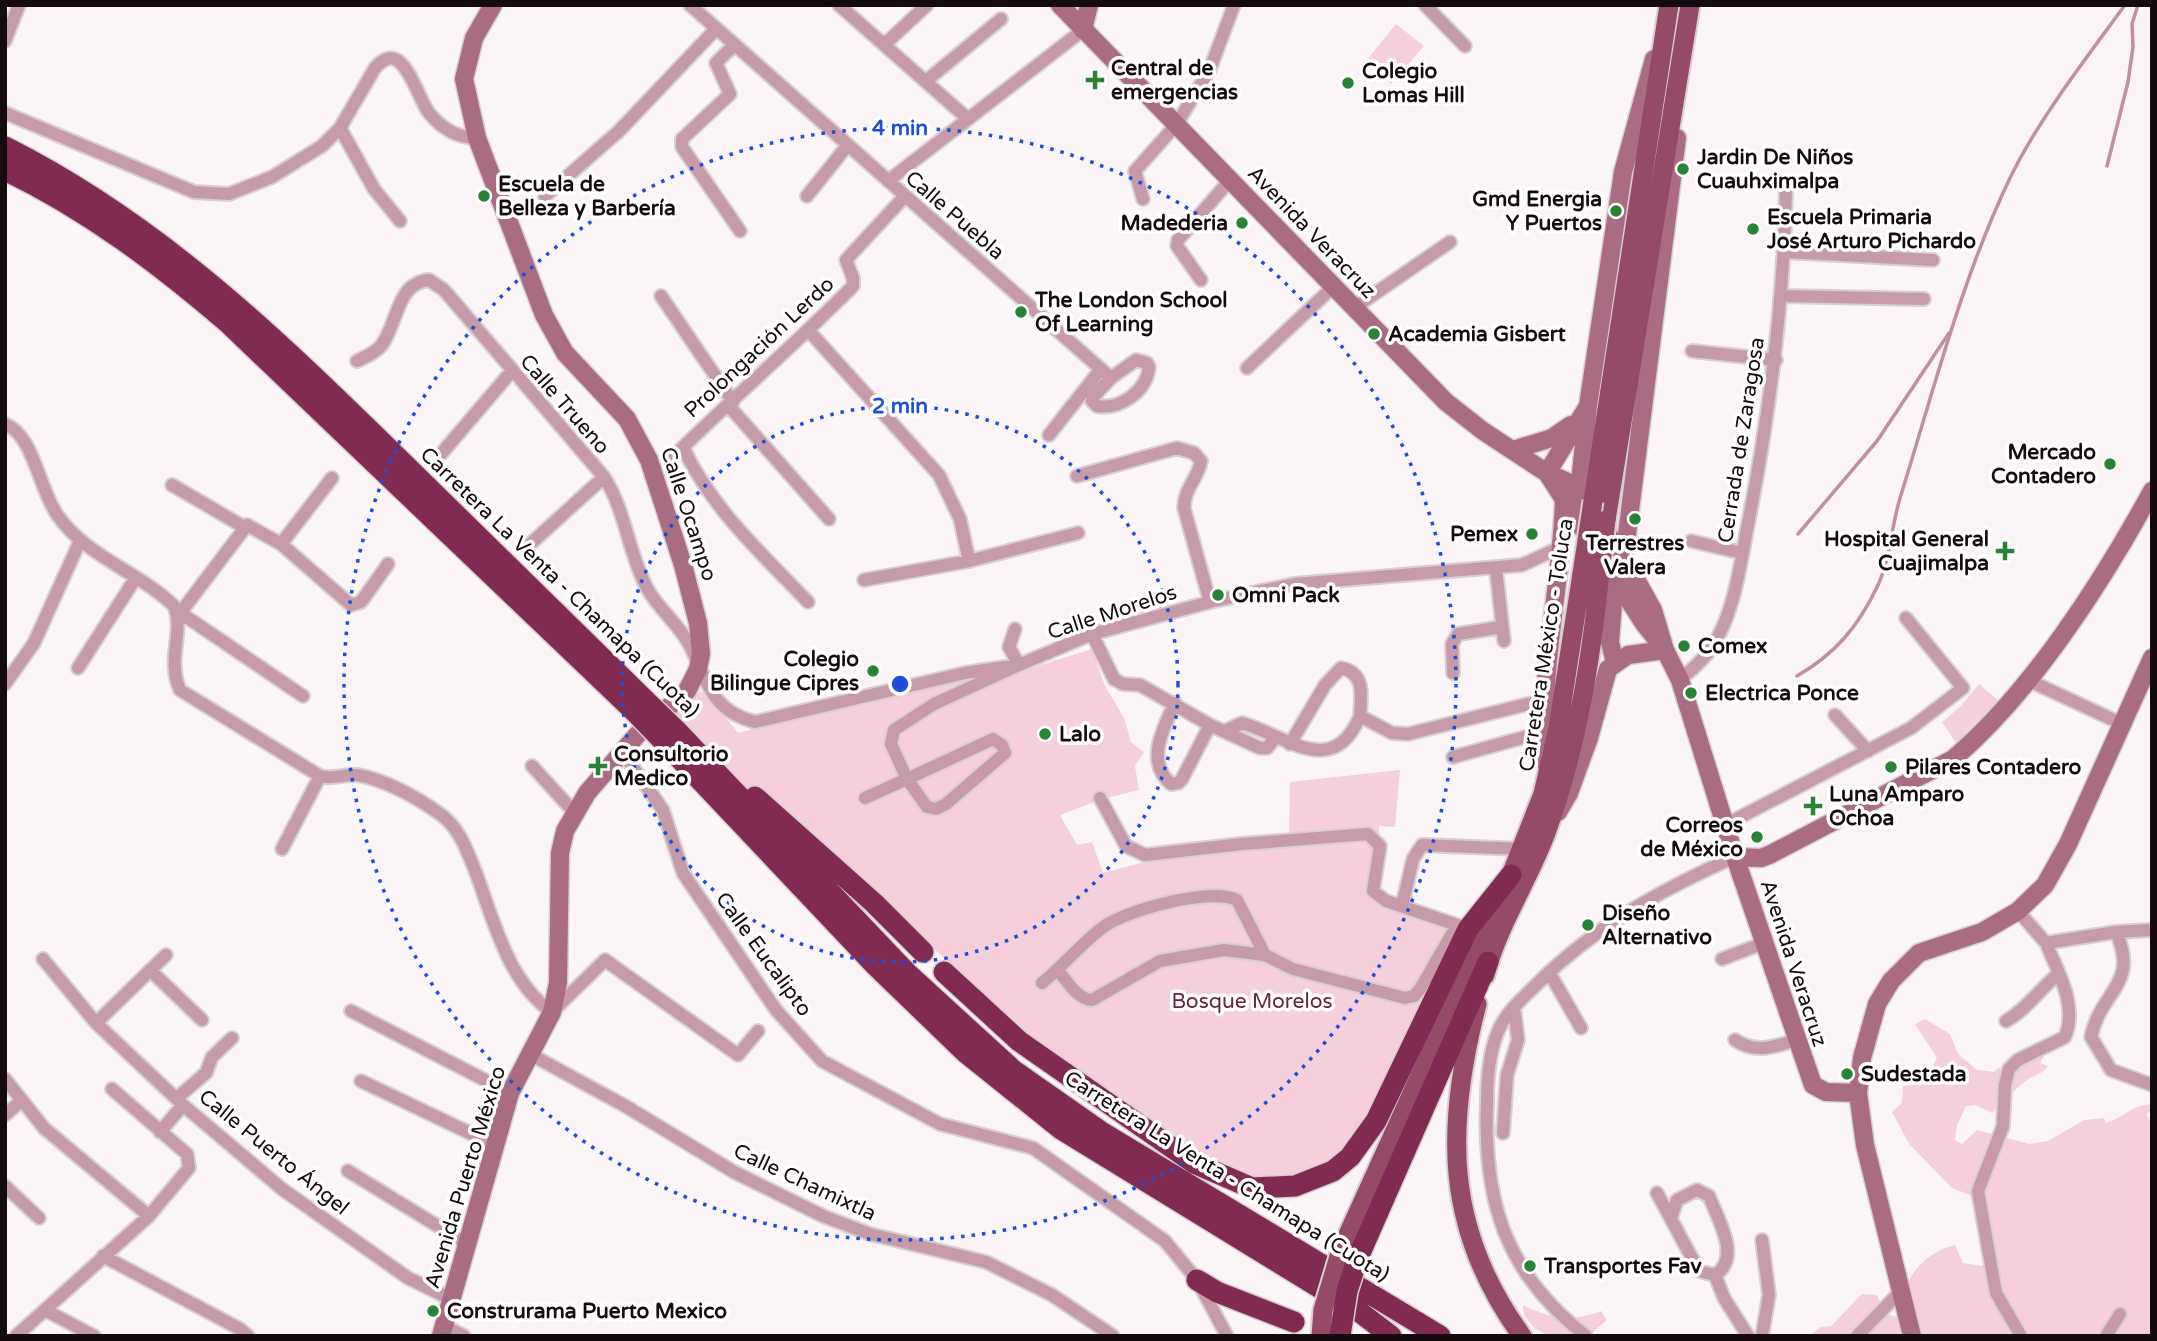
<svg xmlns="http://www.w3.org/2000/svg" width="2157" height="1341" font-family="'Varela Round',sans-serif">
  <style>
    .green { fill: #f6cfdc }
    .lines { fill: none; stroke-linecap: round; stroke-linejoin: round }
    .stream { stroke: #c18fa1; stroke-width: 3.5 }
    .street-casing { stroke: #d7cfd2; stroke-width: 16 }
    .secondary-casing { stroke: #d7cfd2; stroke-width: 21 }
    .primary-casing { stroke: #d7cfd2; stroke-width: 23 }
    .highway-casing { stroke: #d7cfd2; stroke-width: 24 }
    .street { stroke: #c69aa9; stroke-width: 12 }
    .secondary { stroke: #aa6c83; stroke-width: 18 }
    .primary { stroke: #954a68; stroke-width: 19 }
    .highway { stroke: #812b52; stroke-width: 21 }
    .primary-bridge-casing { stroke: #d7cfd2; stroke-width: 23; stroke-linecap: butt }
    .highway-bridge-casing { stroke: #d7cfd2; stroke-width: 24; stroke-linecap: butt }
    .primary-bridge { stroke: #954a68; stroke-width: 19 }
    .highway-bridge { stroke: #812b52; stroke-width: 21 }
    .ring { fill: none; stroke: #1d4ed8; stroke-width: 3.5; stroke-dasharray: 3.5 7 }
    .poi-dot { fill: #278436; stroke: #fff; stroke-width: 2.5 }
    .labels { text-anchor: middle; stroke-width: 7; stroke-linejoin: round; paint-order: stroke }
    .poi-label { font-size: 21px; font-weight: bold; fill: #150a0e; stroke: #fff; text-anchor: start }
    .street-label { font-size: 21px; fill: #150a0e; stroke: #fff }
    .park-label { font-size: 21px; fill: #62243f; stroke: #fff }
    .centre { fill: #1d4ed8; stroke: #fff; stroke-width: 3.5 }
    .ring-label { font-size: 21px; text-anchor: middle; font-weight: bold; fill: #1d4ed8; stroke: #fff; stroke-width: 7; stroke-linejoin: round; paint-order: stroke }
  </style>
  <rect width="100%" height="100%" fill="#fcf5f7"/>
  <!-- green -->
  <path class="green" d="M1396 24 1424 46 1391 84 1365 62Z
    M1092 649 1105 686 1124 718 1131 742 1144 752 1135 766 1139 790 1102 799 1060 815 1077 845 1092 842 1103 873 1194 849 1289 839 1290 782 1400 770 1395 827 1379 826 1380 846 1369 892 1468 929 1369 1123 1350 1147 1311 1174 1260 1181 1229 1171 1150 1122 1041 1046 986 1000 887 902 766 799 731 778 672 717 688 699 700 691 712 700 738 733 868 699 1021 671Z
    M1979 684 1999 701 1980 725 1957 745 1942 722 1960 707Z
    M1925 1019 1950 1034 1958 1054 1977 1070 1994 1072 1998 1068 2005 1071 2048 1047 2040 1063 2048 1066C2042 1074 2038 1074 2030 1078 2016 1086 2005 1103 1992 1113L1975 1105 1966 1106 1957 1125 1955 1140 1962 1144 1977 1130 2029 1144 2048 1141 2084 1120 2104 1118 2106 1123C2127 1116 2128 1107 2151 1104L2150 1112 2146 1114 2152 1125V1336H1809L1821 1327 1831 1326 1862 1294 1877 1295 1885 1314 1903 1318C1900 1281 1919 1255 1955 1245L1963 1263 1989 1267 1970 1195 1952 1188 1910 1145 1892 1112 1902 1103 1903 1086 1923 1084 1937 1058 1915 1024Z
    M1523 1305C1550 1319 1574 1322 1601 1311L1607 1320 1588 1336H1550L1534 1328 1524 1315Z"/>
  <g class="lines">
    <!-- stream -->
    <path class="stream" d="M2107 166 2128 82 2133 47 2132 24 2138 5
      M1798 534 1877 441 1949 333
      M1797 676C1835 654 1858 627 1877 587 1891 559 1891 525 1901 495 1934 389 1962 278 2010 178 2038 120 2087 57 2125 5"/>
    <!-- street casing -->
    <g class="street-casing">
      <path id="street" d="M690 5 1111 378 1136 360 1147 363 1149 367C1147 391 1120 410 1097 406L1092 401 1093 397 1111 378
        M839 5 968 119
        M1425 5 1465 46
        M5 41 19 5
        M885 44 927 5
        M733 46 716 63 730 94 682 139V147L740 231
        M926 81 1001 19
        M5 113 194 192 229 194 272 177 322 146 340 128 375 68C403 35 416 96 429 113 442 129 457 138 477 138
        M340 128 374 189 400 221
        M888 181 1083 30
        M545 196 619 131 715 30
        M807 196 847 146
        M1143 199 1135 171 1176 125 1210 69 1234 5
        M1785 252 1933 260
        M1201 280 1177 246 1178 240 1230 180
        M661 296 733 402
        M1782 296 1924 299
        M1354 308 1450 242
        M809 331 939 475 960 519 969 561
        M1692 351 1776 360
        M357 361C365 357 375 353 381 346 398 324 396 283 429 280L444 290 604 477C626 511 628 553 647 588 658 609 678 623 689 644 708 680 709 710 755 722L965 673 1019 665 1092 634 1210 602 1294 584 1522 565 1563 546
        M1247 368 1333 287
        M728 405 829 519
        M5 424C34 435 39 490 58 516 87 557 139 572 174 606 185 631 166 659 180 690L320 776C333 780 344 774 357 775 384 779 418 798 440 814 460 828 467 851 476 873 494 921 508 982 552 1012L605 960 738 1055 758 1031
        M1049 435 1101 369
        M683 447C711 508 762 554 808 602
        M441 454 511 372
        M671 459C730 400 794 346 853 286V278L846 260 904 197
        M1077 476 1177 448 1194 453 1201 461C1198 479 1184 488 1184 508L1210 602
        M172 485 244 527
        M1691 541 1742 553
        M281 544 332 478
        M527 547 604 477
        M1496 569 1504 641
        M864 580 969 561 1078 533
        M1092 634 1114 679 1123 684 1140 685 1210 725 1260 748H1267L1276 737
        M78 668 135 579
        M1453 673 1452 644 1458 634 1502 627
        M1680 680C1691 670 1705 659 1713 646 1735 610 1740 565 1748 524 1770 412 1784 302 1786 187
        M2028 680 2120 723
        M5 684 34 643 80 541
        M303 696 188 618 178 616 247 525 281 544 351 605 361 602 388 564
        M1175 703C1163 728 1145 762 1171 784L1178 783 1182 779 1210 725
        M1835 715 1868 751
        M1227 730 1242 723C1285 735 1333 781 1360 716
        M993 739 1002 745 1005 753 946 804 936 809 927 807 907 779Z
        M1290 744 1325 685 1341 668C1366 673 1361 696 1360 716L1392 733 1408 734 1544 700
        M623 753 663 810 683 873 776 1010 822 1061 940 1124 1033 1148 1165 1241 1197 1280 1227 1336
        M1453 757 1543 732
        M532 766 574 812
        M865 798 907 779 891 744 894 730 934 704 1019 665 1009 647 1015 629
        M1100 798 1126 846 1145 855 1242 844 1368 834 1380 846 1373 891 1386 901 1463 927
        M1725 825 1911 728 1963 688 1906 618
        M282 849 320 776
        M1402 906 1413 859 1422 845 1522 849
        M2018 911 2046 943 2116 932 2152 930
        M2116 932C2140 985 2100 991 2091 1037L2111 1070 2152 1085
        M166 955 96 1023 183 1105 282 1189 408 1278 451 1299
        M43 959 96 1023
        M1722 959 1764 943
        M150 970 202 1020
        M1058 970C1067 981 1077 999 1092 1000L1160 961 1224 950 1265 955 1293 969 1405 998 1414 996 1420 989 1457 925
        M1549 972 1581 1028
        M1042 983C1063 966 1081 944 1102 928 1125 910 1211 887 1237 900L1265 955
        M351 1011 510 1093
        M2006 1021C2026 1010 2041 988 2059 973
        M1735 1040C1756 1054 1773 1047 1796 1040
        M528 1053 627 1107 734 1172 823 1216 870 1234 986 1262 1052 1295 1113 1336
        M5 1079 44 1128 149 1216
        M361 1081 495 1145
        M177 1098 206 1073 212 1057 232 1038
        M5 1115 22 1100
        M160 1132 183 1105
        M1503 1133 1507 1075 1518 1040 1514 1007
        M348 1171 467 1244
        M5 1186 39 1218
        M1657 1193 1699 1271 1715 1275 1724 1298 1748 1336
        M1671 1218 1677 1200 1697 1190 1709 1196C1718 1220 1742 1258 1715 1275
        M1762 1240 1769 1295 1762 1336
        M103 1256 240 1329 248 1336
        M45 1310 94 1336
        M444 1326 464 1336
        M16 1336 149 1216 189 1168 187 1154 112 1089
        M1586 1336C1506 1274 1483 1202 1487 1103 1487 1078 1489 1048 1501 1025 1509 1010 1523 998 1536 985 1594 927 1660 890 1735 857
        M1857 1336 1900 1292
        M2021 1336 1996 1293 1978 1191 2003 1126 2005 1085 2009 1069 2018 1060 2065 1037C2078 1006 2058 972 2046 943
        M2106 1336 2120 1314"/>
    </g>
    <!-- secondary casing -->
    <g class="secondary-casing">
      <path id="secondary" d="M1060 5 1446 402 1483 431 1547 473 1645 625 1665 650
        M1083 30 1089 5
        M1588 406 1547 473 1570 483 1579 492 1624 558 1653 610 1665 650 1680 680 1735 857 1813 1085 1826 1092 1858 1093
        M1513 450 1552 438 1571 425
        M1579 492 1588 406 1623 172 1654 59
        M1624 558 1677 138
        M1615 578 1610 642 1615 663
        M1547 766C1537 677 1562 588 1564 498
        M1558 812 1569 793 1589 738 1608 669 1628 655 1665 650
        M1735 857 1761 858 1769 855 1953 759C2031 693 2103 581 2152 491
        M441 1336 510 1093 552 1012 558 983 560 853 565 831 587 793 637 735 687 691 698 669 701 654 698 623 683 565 649 460 627 419 565 353 544 315 477 138 464 79 474 38 493 5
        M1912 1336 1865 1145 1858 1093 1862 1058 1877 1004 1891 981 1919 953 1982 932 2018 911 2045 885 2068 844 2152 658"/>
    </g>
    <!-- primary casing -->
    <g class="primary-casing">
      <path id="primary" d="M1593 501 1669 5
        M1606 520 1690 5
        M1485 975C1498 925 1528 881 1546 833 1577 748 1591 661 1600 572
        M1477 1004C1445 1127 1444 1229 1522 1336
        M1341 1250 1511 875 1543 794 1558 728 1582 574"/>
    </g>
    <!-- highway casing -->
    <g class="highway-casing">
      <path id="highway" d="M5 147C158 224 272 335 393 453 477 536 562 618 646 701
        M5 170C88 210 158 263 227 322L634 711
        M677 731 907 973 1013 1070 1103 1133 1440 1336
        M667 745 876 966 965 1052 1061 1129 1361 1313 1391 1336
        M755 797 874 903 923 952
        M944 972 1019 1041 1194 1163 1252 1188 1295 1186 1333 1171 1350 1157 1376 1121 1468 929 1511 875
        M1357 1260 1488 962
        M1197 1280 1217 1292 1294 1322"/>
    </g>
    <!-- street -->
    <use href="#street" class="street"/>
    <!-- secondary -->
    <use href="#secondary" class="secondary"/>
    <!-- primary -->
    <use href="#primary" class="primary"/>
    <!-- highway -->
    <use href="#highway" class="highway"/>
    <!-- primary-bridge casing -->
    <g class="primary-bridge-casing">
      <path id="primary-bridge" d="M1600 572 1606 520
        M1582 574 1593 501
        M1321 1336 1323 1310 1341 1250"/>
    </g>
    <!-- highway-bridge casing -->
    <g class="highway-bridge-casing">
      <path id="highway-bridge" d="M646 701 677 731
        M634 711 667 745
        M1340 1336 1347 1291 1357 1260"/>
    </g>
    <!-- primary-bridge -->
    <use href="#primary-bridge" class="primary-bridge"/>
    <!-- highway-bridge -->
    <use href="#highway-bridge" class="highway-bridge"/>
  </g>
  <!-- distance rings -->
  <g class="ring">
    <circle cx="900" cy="684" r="278"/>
    <circle cx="900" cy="684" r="556"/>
  </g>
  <!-- markers -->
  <g class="poi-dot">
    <path d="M1091.5 69.5h7v7h7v7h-7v7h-7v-7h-7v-7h7z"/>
    <circle cx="1348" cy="83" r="7"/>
    <circle cx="1683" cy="169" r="7"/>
    <circle cx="484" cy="196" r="7"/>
    <circle cx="1616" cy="211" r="7"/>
    <circle cx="1242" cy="223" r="7"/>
    <circle cx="1753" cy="229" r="7"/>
    <circle cx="1021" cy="312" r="7"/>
    <circle cx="1374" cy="334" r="7"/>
    <circle cx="2110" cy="464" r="7"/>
    <circle cx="1635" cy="519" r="7"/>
    <circle cx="1532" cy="534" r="7"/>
    <path d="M2001.5 540.5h7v7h7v7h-7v7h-7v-7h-7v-7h7z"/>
    <circle cx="1218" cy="595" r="7"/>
    <circle cx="1684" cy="646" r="7"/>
    <circle cx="873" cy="671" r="7"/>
    <circle cx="1691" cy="693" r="7"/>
    <circle cx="1045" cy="734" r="7"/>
    <path d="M594.5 755.5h7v7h7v7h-7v7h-7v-7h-7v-7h7z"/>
    <circle cx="1891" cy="767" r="7"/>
    <path d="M1809.5 795.5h7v7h7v7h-7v7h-7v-7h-7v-7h7z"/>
    <circle cx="1757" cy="837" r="7"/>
    <circle cx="1588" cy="925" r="7"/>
    <circle cx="1847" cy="1074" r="7"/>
    <circle cx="1530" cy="1266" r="7"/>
    <circle cx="433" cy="1311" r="7"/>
  </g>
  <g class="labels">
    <!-- poi labels -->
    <g class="poi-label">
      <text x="1111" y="75">Central de<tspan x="1111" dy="24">emergencias</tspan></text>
      <text x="1362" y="78">Colegio<tspan x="1362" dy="24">Lomas Hill</tspan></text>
      <text x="1697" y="164">Jardin De Niños<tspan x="1697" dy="24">Cuauhximalpa</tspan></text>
      <text x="498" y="191">Escuela de<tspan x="498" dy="24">Belleza y Barbería</tspan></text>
      <text x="1602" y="206" text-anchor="end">Gmd Energia<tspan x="1602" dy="24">Y Puertos</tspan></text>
      <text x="1767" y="224">Escuela Primaria<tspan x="1767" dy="24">José Arturo Pichardo</tspan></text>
      <text x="1228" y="230" text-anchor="end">Madederia</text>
      <text x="1035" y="307">The London School<tspan x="1035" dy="24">Of Learning</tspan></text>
      <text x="1388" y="341">Academia Gisbert</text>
      <text x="2096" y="459" text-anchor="end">Mercado<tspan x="2096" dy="24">Contadero</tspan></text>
      <text x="1518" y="541" text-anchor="end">Pemex</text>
      <text x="1989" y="546" text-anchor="end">Hospital General<tspan x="1989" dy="24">Cuajimalpa</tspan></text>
      <text x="1635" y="550" text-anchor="middle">Terrestres<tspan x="1635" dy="24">Valera</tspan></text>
      <text x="1232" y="602">Omni Pack</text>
      <text x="1698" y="653">Comex</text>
      <text x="859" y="666" text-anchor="end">Colegio<tspan x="859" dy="24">Bilingue Cipres</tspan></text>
      <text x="1705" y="700">Electrica Ponce</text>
      <text x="1059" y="741">Lalo</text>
      <text x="614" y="761">Consultorio<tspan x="614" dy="24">Medico</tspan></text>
      <text x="1905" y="774">Pilares Contadero</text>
      <text x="1829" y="801">Luna Amparo<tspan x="1829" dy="24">Ochoa</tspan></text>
      <text x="1743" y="832" text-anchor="end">Correos<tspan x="1743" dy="24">de México</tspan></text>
      <text x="1602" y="920">Diseño<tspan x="1602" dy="24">Alternativo</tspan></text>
      <text x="1861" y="1081">Sudestada</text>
      <text x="1544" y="1273">Transportes Fav</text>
      <text x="447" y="1318">Construrama Puerto Mexico</text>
    </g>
    <!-- street labels -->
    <g class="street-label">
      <text transform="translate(955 215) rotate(41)" y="7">Calle Puebla</text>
      <text transform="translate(1312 232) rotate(46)" y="7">Avenida Veracruz</text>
      <text transform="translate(759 347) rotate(-43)" y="7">Prolongación Lerdo</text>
      <text transform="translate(565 404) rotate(49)" y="7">Calle Trueno</text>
      <text transform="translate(1741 440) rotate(-81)" y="7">Cerrada de Zaragosa</text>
      <text transform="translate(689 514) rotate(72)" y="7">Calle Ocampo</text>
      <text transform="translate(560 582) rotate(44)" y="7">Carretera La Venta - Chamapa (Cuota)</text>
      <text transform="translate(1112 612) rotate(-18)" y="7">Calle Morelos</text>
      <text transform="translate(1546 645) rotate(-81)" y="7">Carretera México - Toluca</text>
      <text transform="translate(764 954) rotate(54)" y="7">Calle Eucalipto</text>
      <text transform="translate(1794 963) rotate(72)" y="7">Avenida Veracruz</text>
      <text transform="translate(274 1152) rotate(39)" y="7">Calle Puerto Ángel</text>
      <text transform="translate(1227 1176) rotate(32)" y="7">Carretera La Venta - Chamapa (Cuota)</text>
      <text transform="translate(465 1177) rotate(-73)" y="7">Avenida Puerto México</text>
      <text transform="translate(805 1182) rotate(25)" y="7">Calle Chamixtla</text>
    </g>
    <!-- park labels -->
    <g class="park-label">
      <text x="1252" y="1008">Bosque Morelos</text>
    </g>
  </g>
  <circle cx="900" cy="684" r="10" class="centre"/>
  <g class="ring-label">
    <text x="900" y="135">4 min</text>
    <text x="900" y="413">2 min</text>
  </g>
  <!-- border -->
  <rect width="2157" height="1341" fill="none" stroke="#150a0e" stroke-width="14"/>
</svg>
